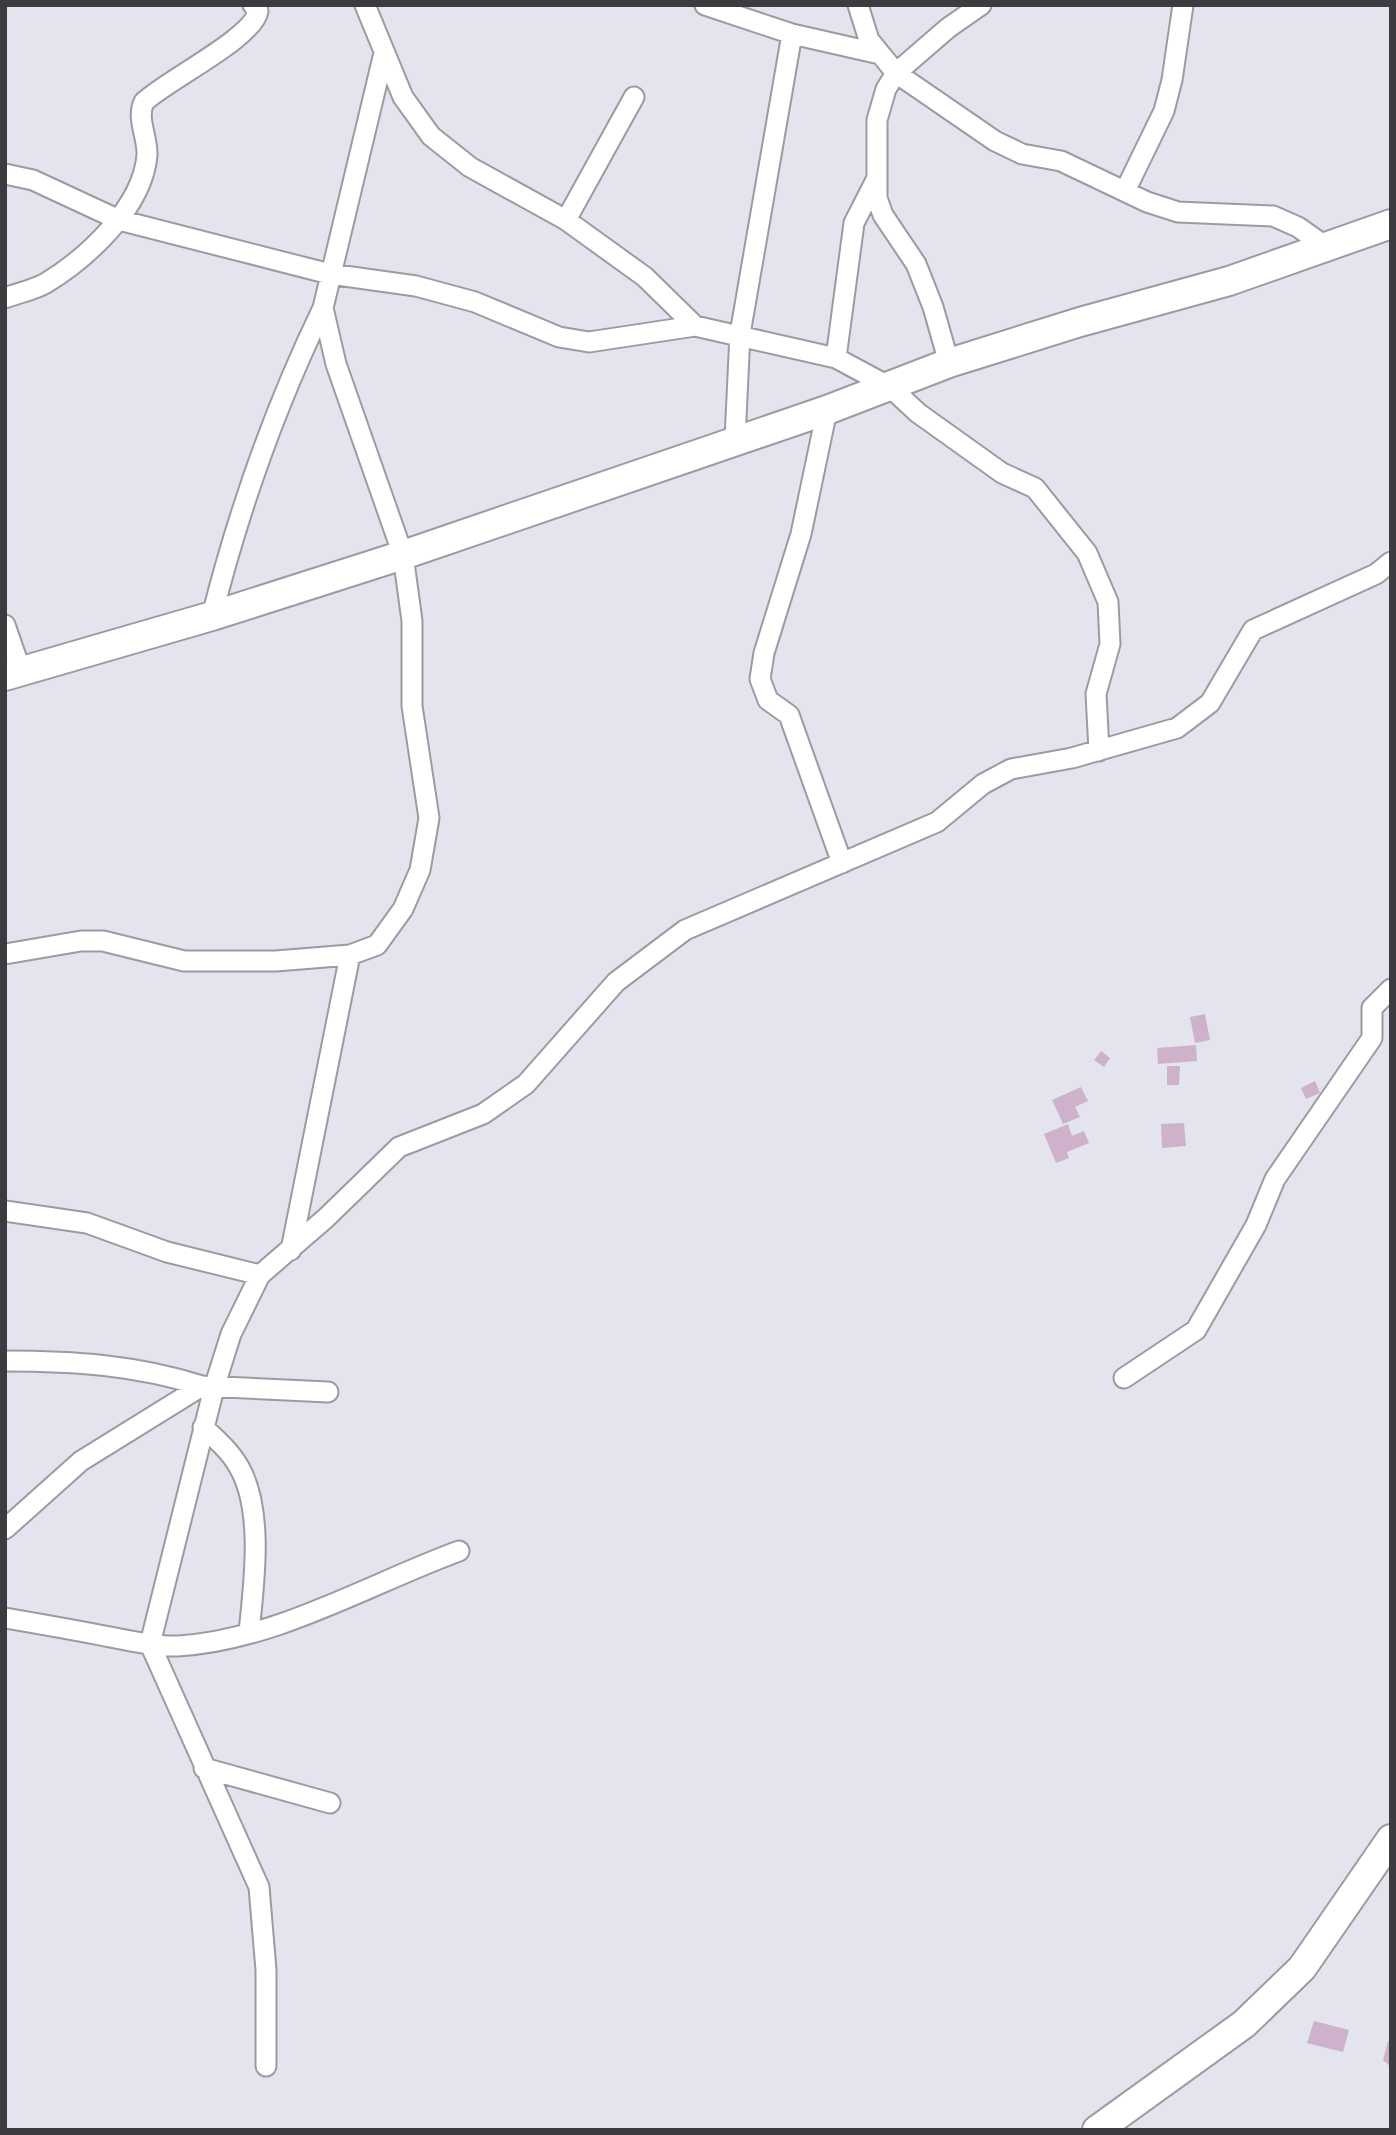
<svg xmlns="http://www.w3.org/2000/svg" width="1396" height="2135" font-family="'Alegreya Sans',sans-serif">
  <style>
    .building { fill: #ceb2cc }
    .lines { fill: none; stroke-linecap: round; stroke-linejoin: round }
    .street-casing { stroke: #9a9ba3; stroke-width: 23 }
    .secondary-casing { stroke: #9a9ba3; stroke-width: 32 }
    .street { stroke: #fff; stroke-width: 19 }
    .secondary { stroke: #fff; stroke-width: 28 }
  </style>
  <rect width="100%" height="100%" fill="#e3e4ed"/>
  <!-- building -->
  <path class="building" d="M1205 1014 1210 1040 1195 1043 1190 1017Z
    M1196 1045 1197 1061 1158 1064 1157 1048Z
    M1101 1051 1110 1058 1104 1067 1094 1060Z
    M1167 1066H1180L1179 1085H1167Z
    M1315 1081 1320 1093 1306 1099 1301 1088Z
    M1081 1087 1088 1101 1075 1107 1080 1117 1063 1124 1052 1100Z
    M1184 1123 1186 1146 1162 1148 1161 1124Z
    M1068 1124 1072 1136 1084 1131 1089 1143 1067 1152 1069 1158 1056 1163 1044 1134Z
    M1314 2021 1349 2030 1343 2052 1307 2043Z
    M1388 2041H1391V2067L1383 2060Z"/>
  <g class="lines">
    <!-- street casing -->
    <g class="street-casing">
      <path id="street" d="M365 5 403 97 431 136 470 167 566 220 645 277 695 326 836 358 890 387 918 413 1002 473 1035 488 1087 553 1108 602 1110 644 1096 694 1099 751
        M705 5 792 34 880 54
        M858 5 869 40 896 73 995 141 1022 154 1061 161 1147 202 1178 212 1273 216 1298 227 1325 246
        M5 174 33 180 119 220 330 274 416 286 475 302 559 337 589 342 695 326
        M1125 191 1164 111 1172 80 1183 5
        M566 220 634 97
        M5 298C18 293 34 290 46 283 87 258 143 207 147 155 148 138 136 118 144 102 165 81 254 38 258 11L253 5
        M836 358 854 223 877 178
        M949 363 933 307 916 264 883 215 877 198V120L886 89 896 73 948 28 981 5
        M827 410 801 534 764 653 760 679 768 700 789 715 842 863
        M735 439 740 334 792 34
        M212 616C239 509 275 407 323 308
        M5 625 21 671
        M5 954 81 941H103L184 961H276L350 955 377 945 403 909 420 870 429 818 412 706V621L403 555 336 364 323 308 384 53
        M5 1211 87 1223 167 1252 260 1275
        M291 1250 350 955
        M5 1361C73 1361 137 1365 202 1386
        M1124 1378 1196 1330 1256 1225 1275 1179 1372 1038V1008L1391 989
        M203 1427C216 1439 230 1451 239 1467 264 1510 254 1584 249 1632
        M5 1529 81 1461 202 1386 328 1392
        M5 1618C40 1624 75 1630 110 1637 132 1641 156 1647 178 1646 276 1640 369 1584 459 1551
        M204 1768 330 1803
        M266 2066V1970L259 1887 150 1644 214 1388 231 1334 260 1275 326 1218 399 1147 483 1114 526 1084 616 982 685 930 937 822 983 784 1011 769 1072 758 1177 728 1210 703 1253 630 1376 574 1391 562"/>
    </g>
    <!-- secondary casing -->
    <g class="secondary-casing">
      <path id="secondary" d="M5 676 212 616 403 555 827 410 949 363 1080 322 1229 281 1391 224
        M1097 2130 1244 2024 1302 1968 1391 1839"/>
    </g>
    <!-- street -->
    <use href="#street" class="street"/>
    <!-- secondary -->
    <use href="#secondary" class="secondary"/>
  </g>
  <!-- border -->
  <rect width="1396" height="2135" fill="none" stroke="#3c3c40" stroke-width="14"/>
</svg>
